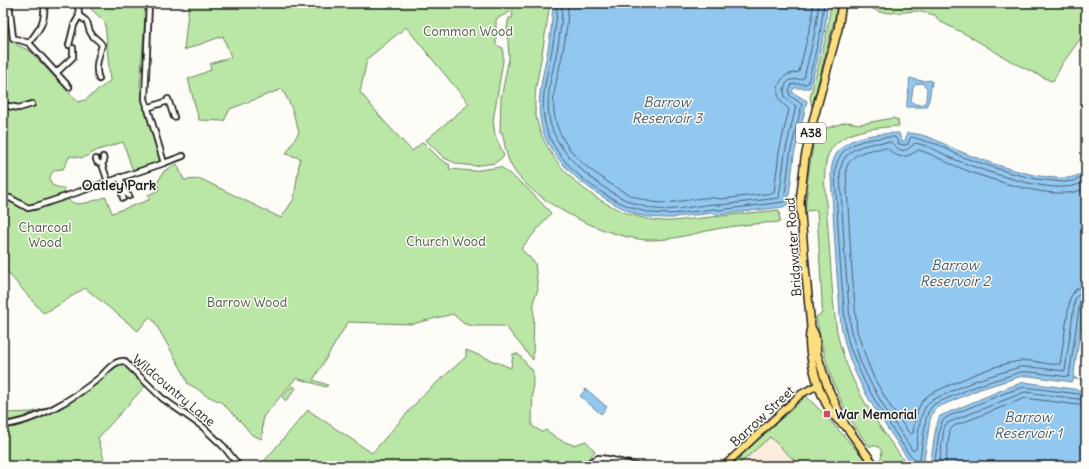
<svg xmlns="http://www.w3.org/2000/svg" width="1089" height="469" font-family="Delius,sans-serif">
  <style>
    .built { fill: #faedde }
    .green { fill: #bae7a5; stroke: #6b8260 }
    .water { fill: #92c7f0; stroke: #63839b; fill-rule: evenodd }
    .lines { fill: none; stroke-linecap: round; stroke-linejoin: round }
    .shore { stroke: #4b6071; stroke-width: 1 }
    .stream { stroke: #63839b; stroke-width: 1.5 }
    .minor-casing { stroke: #1c1c1c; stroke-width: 8 }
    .major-casing { stroke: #1c1c1c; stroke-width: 9 }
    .highway-casing { stroke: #1c1c1c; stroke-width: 10 }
    .minor { stroke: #fdfcf7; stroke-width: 4.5 }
    .major { stroke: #fddf80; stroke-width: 6 }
    .highway { stroke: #fddf80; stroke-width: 7 }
    .poi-dot { fill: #d1495b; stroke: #fdfcf7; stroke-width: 1.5 }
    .labels { text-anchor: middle; stroke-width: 3; stroke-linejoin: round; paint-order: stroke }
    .shield { fill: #fdfcf7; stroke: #605f5e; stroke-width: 1 }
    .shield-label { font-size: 12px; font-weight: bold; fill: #1c1c1c }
    .park-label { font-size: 13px; fill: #4b5945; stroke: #fdfcf7 }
    .street-label { font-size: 13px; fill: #1c1c1c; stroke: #fdfcf7 }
    .poi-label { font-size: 13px; font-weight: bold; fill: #1c1c1c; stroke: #fdfcf7; text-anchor: start }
    .water-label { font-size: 14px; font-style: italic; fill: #455866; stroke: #fdfcf7 }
    .neighbourhood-label { font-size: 14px; font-weight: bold; fill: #1c1c1c; stroke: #fdfcf7 }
  </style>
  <rect width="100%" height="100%" fill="#fdfcf7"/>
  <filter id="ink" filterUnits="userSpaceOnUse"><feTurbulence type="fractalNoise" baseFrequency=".025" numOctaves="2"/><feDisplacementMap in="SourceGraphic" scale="8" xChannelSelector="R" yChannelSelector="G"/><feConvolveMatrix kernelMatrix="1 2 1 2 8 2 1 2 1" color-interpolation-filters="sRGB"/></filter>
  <g filter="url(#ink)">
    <!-- built -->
    <path class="built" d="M770 437 800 466H737Z"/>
    <!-- green -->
    <path class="green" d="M91 3H146L140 86 161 158 160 161 157 163 133 171 123 142 98 150 83 158 70 156 63 169 54 170C50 176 48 178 52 185L57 187 64 188C65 191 67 197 69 200 77 209 96 199 106 197L112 213 149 200 148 195 159 190 157 183 164 171 177 164 184 180 201 179 281 218 294 199 300 158 286 154 299 132 291 106 282 89 230 109 224 121 199 120 188 79 211 70 210 64 231 57 223 36 184 50 189 3H550C547 20 545 37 542 54 539 72 534 90 535 108 540 169 614 224 673 221L779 210 780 222C761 223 741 225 722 228 698 232 675 240 651 240 610 240 533 203 512 167 506 157 505 144 502 132H500L501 98 509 58 507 27 509 18H512L513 12H510L496 19V45L503 48V61L493 121 495 135 504 156 495 163 474 166 458 164 444 158 426 140 469 104 406 27 367 59 360 92 384 121 412 151 423 142 441 160 450 165 449 169 472 171 501 167 527 188 551 213 521 249 535 263 538 290 534 299 533 360 505 326H472L463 323 453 314 412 324 348 322 313 380 328 385 326 387 296 378 263 417 262 439 252 435 242 423 221 402 205 395 196 388 188 384 183 372 154 321 149 317 138 331 85 288C71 296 58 307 43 313L3 267V15C16 19 16 33 17 45L30 51 78 102 85 100 110 81 105 22 91 9Z
      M831 3H837V9L812 107 810 97 826 37Z
      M861 3H1086V31L1062 64 1054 80 1051 81 1014 63 969 36 939 21 935 15 917 11 892 13 879 12Z
      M893 118 898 120 899 126C877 128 846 129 832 148 820 164 826 197 827 216 829 243 831 270 833 298 835 316 836 334 842 351 855 393 882 431 908 466H885L880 460C883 454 882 449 877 446H869C838 407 825 365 816 317L822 313V302L817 210 805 211 808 183H807L815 132 846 122 860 124Z
      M466 350 511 368 513 354H518L533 371 532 426 542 432 546 430 560 440 573 445 586 441 595 451 587 461 585 466H260L308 410 372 453 423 395 466 357Z
      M120 363 128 368 144 387 98 438 106 466H3V428L15 427 24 424C50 412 77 399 99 381 106 376 111 366 120 363Z
      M292 386 296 388 286 401 282 397Z
      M806 396 825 415 871 466H800L770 437 737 466H730Z
      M46 408 40 412 29 414 25 418 3 421V413L32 412Z
      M597 461 620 466H590L593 463Z"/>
    <!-- water -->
    <path class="water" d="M553 3H828L824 35 810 88H794L792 92 807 101 794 155 788 204 783 207 716 215 714 213 675 217V218C662 218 650 218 638 215 629 212 621 207 613 203 583 186 544 156 540 118 537 94 544 72 548 49 551 34 552 18 553 3Z
      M911 78C915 80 925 82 930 80L932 81 929 100 926 107H907C906 96 911 87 909 79ZM922 83 927 88 926 101 922 105 915 104 911 101 913 88 916 84Z
      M899 133 901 141H905L907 133C929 133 945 146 964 153 989 163 1039 180 1065 178 1073 178 1079 175 1086 172V287L1073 381 1072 382 1030 376H1022L980 389 936 408 932 414 930 420 924 460 920 465C907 464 901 447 894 438 872 406 851 373 843 335 839 320 840 304 838 289 835 251 833 212 831 174 832 136 870 134 899 133Z
      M1024 382 1086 391V466H930L936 426 940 416 1004 389Z
      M586 389 607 407 601 414 580 396Z"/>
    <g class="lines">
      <!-- shore -->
      <path class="shore" d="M557 3C557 18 555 34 552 49 548 72 541 94 544 118 549 163 611 207 653 213 671 216 695 211 714 209L719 210 784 202 790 154 802 104 790 96 789 91 792 84H806L808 83 820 34 824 3
        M562 3C562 19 560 36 557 51 552 73 546 95 549 117 554 158 617 205 656 209 674 211 694 206 713 204L720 205 779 198 785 153 796 106 785 98 784 90 786 84 790 80 802 79 804 78 815 32 819 3
        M568 3C568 19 566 36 563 51 559 73 550 96 555 118 560 142 578 162 598 175 614 187 631 198 652 202 674 206 701 194 721 199L774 193 779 152 789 109C786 106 782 104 780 100 775 92 779 79 787 75 791 73 795 73 799 72L812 19 813 3
        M1086 177 1073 181 1064 182 1036 179 1011 173 962 157 939 145 912 137 910 138 908 144 905 145 899 144 895 137C869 138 836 141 835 174L840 260 846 332 850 348 865 383 883 414 908 453 917 461H919L920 459 926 419 928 412 934 404 979 385 1021 372H1031L1069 377 1080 301 1082 298 1086 297
        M1086 182C1079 184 1073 187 1065 187 1038 189 987 172 961 162 945 156 932 146 915 143 905 153 901 153 891 142 869 143 841 146 840 174L845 259 851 332 861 363 869 380 887 412 913 451 916 449C919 434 918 410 932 400L977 380 1020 367H1031L1065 371 1075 299 1079 294 1086 292
        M1086 188C1079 191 1073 193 1065 193 1038 195 984 178 958 167 944 162 933 154 919 150 905 158 899 160 887 148 871 149 850 152 846 170L851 259 857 331 867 361 874 378 892 409 910 434 913 433C915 419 917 402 930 394 957 382 991 365 1020 361 1034 359 1047 366 1060 364L1070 298 1076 289 1086 286
        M934 466 940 427 943 420 949 416 1005 393 1024 387 1086 395
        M939 466 944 428 946 424 952 421 1025 392 1086 400
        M945 466 950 430 954 426 1025 398 1086 406"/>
      <!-- stream -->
      <path class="stream" d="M1074 378 1077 379
        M1080 379 1082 380"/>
      <!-- minor casing -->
      <g class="minor-casing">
        <path id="minor" d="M9 3 13 38 29 43 69 87
          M78 3 79 16C93 24 85 26 92 35 95 39 99 40 102 45 99 56 94 68 99 79
          M29 43C40 28 46 22 44 3
          M69 45 74 25 79 16
          M56 73 73 57V48
          M168 99 174 117
          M3 105 19 108 32 104
          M147 108 168 101
          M96 159 97 162 102 164 104 161 103 157
          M164 163 183 156
          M102 164 108 182
          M120 177 125 192
          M3 198H10L28 208 37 206 164 163 145 99 149 3
          M123 198 122 193 125 192 129 196
          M3 425C35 422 75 398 99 378 106 372 114 360 124 361L162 398 203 427 224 447 239 466
          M588 466 590 462 598 458 608 459 636 466"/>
      </g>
      <!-- major casing -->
      <g class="major-casing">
        <path id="major" d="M724 466 801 394 818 385"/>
      </g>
      <!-- highway casing -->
      <g class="highway-casing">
        <path id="highway" d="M842 3 838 29 813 121 805 158 800 202 805 265 811 327 815 335 817 354 828 388 845 425 875 466
          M811 327C805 351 820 403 838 420 840 422 843 424 845 425"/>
      </g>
      <!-- minor -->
      <use href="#minor" class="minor"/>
      <!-- major -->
      <use href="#major" class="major"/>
      <!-- highway -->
      <use href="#highway" class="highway"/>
    </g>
  </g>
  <!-- markers -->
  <rect class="poi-dot" x="823" y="410" width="8" height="8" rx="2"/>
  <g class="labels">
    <!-- shield labels -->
    <rect class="shield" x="796" y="123" width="30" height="20" rx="3"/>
    <g class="shield-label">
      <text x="811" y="137">A38</text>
    </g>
    <!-- park labels -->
    <g class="park-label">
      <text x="468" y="36">Common Wood</text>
      <text x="45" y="232">Charcoal<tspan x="45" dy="15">Wood</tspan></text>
      <text x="446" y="246">Church Wood</text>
      <text x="247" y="307">Barrow Wood</text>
    </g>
    <!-- street labels -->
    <g class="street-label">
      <text transform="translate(793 247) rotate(-94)" y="5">Bridgwater Road</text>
      <text transform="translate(174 390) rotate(40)" y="5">Wildcountry Lane</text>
      <text transform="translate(762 416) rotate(-43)" y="5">Barrow Street</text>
    </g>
    <!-- poi labels -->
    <g class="poi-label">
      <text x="835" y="419">War Memorial</text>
    </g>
    <!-- water labels -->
    <g class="water-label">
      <text x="667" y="107">Barrow<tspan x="667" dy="16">Reservoir 3</tspan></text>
      <text x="955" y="270">Barrow<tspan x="955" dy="16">Reservoir 2</tspan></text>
      <text x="1028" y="422">Barrow<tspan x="1028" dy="16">Reservoir 1</tspan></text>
    </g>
    <!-- neighbourhood labels -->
    <g class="neighbourhood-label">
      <text x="119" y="190">Oatley Park</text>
    </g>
  </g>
  <!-- margin -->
  <rect width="1089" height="469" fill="none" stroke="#fdfcf7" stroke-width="16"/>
  <rect x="8" y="8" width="1073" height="453" fill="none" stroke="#1c1c1c" stroke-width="1.5" filter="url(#ink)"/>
</svg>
